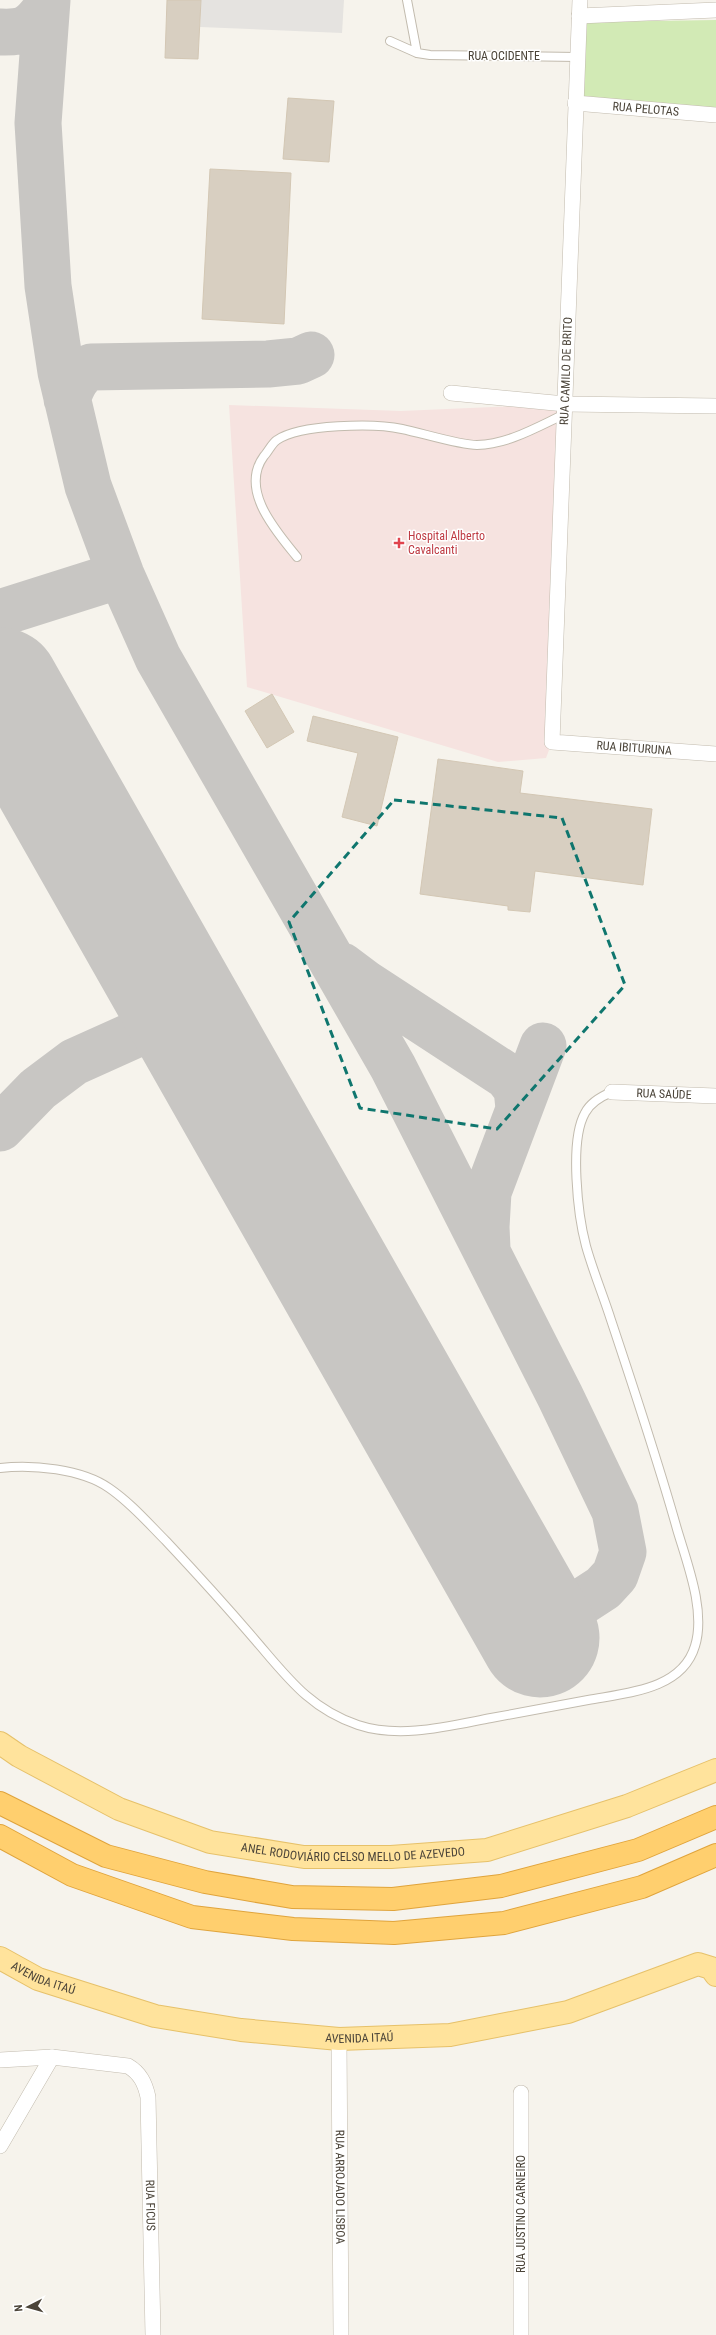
<svg xmlns="http://www.w3.org/2000/svg" width="716" height="2335" font-family="'Roboto Condensed',sans-serif">
  <style>
    .medical { fill: #f6e3e0 }
    .green { fill: #d2eab5 }
    .parking { fill: #e5e3e0 }
    .lines { fill: none; stroke-linecap: round; stroke-linejoin: round }
    .taxiway { stroke: #c8c6c3; stroke-width: 47 }
    .runway { stroke: #c8c6c3; stroke-width: 119 }
    .building { fill: #d8cfc1; stroke: #d3c7b4 }
    .service-casing { stroke: #c2bbae; stroke-width: 10 }
    .minor-casing { stroke: #c2bbae; stroke-width: 16 }
    .primary-casing { stroke: #e6c16a; stroke-width: 24 }
    .motorway-casing { stroke: #e0a43c; stroke-width: 24 }
    .service { stroke: #fff; stroke-width: 8 }
    .minor { stroke: #fff; stroke-width: 15 }
    .primary { stroke: #ffe39c; stroke-width: 22 }
    .motorway { stroke: #ffcf6e; stroke-width: 22 }
    .marked { fill: none; stroke: #0f766e; stroke-width: 3; stroke-dasharray: 8 5; stroke-linejoin: round }
    .health-dot { fill: #e0444e; stroke: #fff; stroke-width: 1.5 }
    .labels { text-anchor: middle; stroke-width: 3; stroke-linejoin: round; paint-order: stroke }
    .street-label { font-size: 12px; fill: #4b4439; stroke: #fff }
    .health-label { font-size: 12px; fill: #be3a42; stroke: #fff; text-anchor: start }
  </style>
  <rect width="100%" height="100%" fill="#f6f3ec"/>
  <!-- medical -->
  <path class="medical" d="M565 404 552 742 546 758 498 762 247 687 229 405 401 411Z"/>
  <!-- green -->
  <path class="green" d="M716 20V109L583 96 586 22Z"/>
  <!-- parking -->
  <path class="parking" d="M201 0H344L342 33 200 27Z"/>
  <g class="lines">
    <!-- taxiway -->
    <path class="taxiway" d="M47 0 38 123 48 286 61 372 88 486 121 575 158 658 393 1067 560 1396 615 1511 623 1552 615 1575 603 1588 563 1614 546 1622 532 1625
      M0 32C25 33 31 29 46 9
      M67 399C72 385 77 373 91 367L268 364 298 361 311 355
      M0 613 101 581 110 574 116 562
      M342 966 366 984 507 1076 517 1089 519 1108
      M0 1128 38 1089 74 1062 165 1021 177 999
      M487 1249 486 1227 488 1192 543 1046"/>
    <!-- runway -->
    <path class="runway" d="M0 687 540 1638"/>
  </g>
  <!-- building -->
  <path class="building" d="M167 0H201L198 59 165 58Z
    M288 98 334 101 329 162 283 159Z
    M210 169 291 173 284 324 202 319Z
    M272 694 294 732 267 748 245 711Z
    M313 716 398 737 377 826 342 817 358 753 307 741Z
    M438 759 523 771 520 793 652 809 643 885 535 871 530 912 508 910V906L420 894Z"/>
  <g class="lines">
    <!-- service casing -->
    <g class="service-casing">
      <path id="service" d="M407 0 417 53
        M390 41 417 53 430 55 578 57
        M297 557C276 531 239 490 264 456 268 452 272 443 277 440 300 424 375 423 402 429 422 433 459 445 477 445 509 444 537 427 565 414
        M0 1468C32 1464 82 1469 109 1488 131 1503 148 1523 166 1541 197 1574 227 1607 256 1641 287 1677 310 1709 358 1725 400 1739 449 1726 491 1718 523 1712 555 1706 588 1700 626 1693 682 1690 695 1646 706 1611 687 1563 677 1529 657 1458 634 1389 611 1320 603 1295 593 1271 586 1246 578 1216 569 1141 585 1113 590 1103 602 1096 612 1092"/>
    </g>
    <!-- minor casing -->
    <g class="minor-casing">
      <g id="minor">
        <path id="s1" d="M580 0 552 742 716 754"/>
        <path d="M579 16 716 10"/>
        <path id="s2" d="M575 103 716 115"/>
        <path d="M451 393 565 404 716 406"/>
        <path id="s3" d="M612 1092 716 1096"/>
        <path id="s4" d="M339 2039 341 2335"/>
        <path id="s5" d="M0 2060 52 2057 128 2066C140 2073 145 2083 148 2097L153 2335"/>
        <path d="M0 2146 52 2057"/>
        <path d="M521 2335V2093"/>
      </g>
    </g>
    <!-- primary casing -->
    <g class="primary-casing">
      <g id="primary">
        <path id="s6" d="M0 1743 19 1756 119 1809 210 1842 304 1857H391L487 1850 627 1806 716 1770"/>
        <path id="s7" d="M0 1958 38 1979 155 2016 241 2030 339 2039 450 2035 568 2012 698 1964 711 1968 716 1975"/>
      </g>
    </g>
    <!-- motorway casing -->
    <g class="motorway-casing">
      <path id="motorway" d="M0 1803 106 1856 205 1882 292 1897 393 1899 501 1886 638 1850 716 1817
        M0 1836 72 1875 192 1917 293 1929 394 1933 504 1923 642 1887 716 1855"/>
    </g>
    <!-- service -->
    <use href="#service" class="service"/>
    <!-- minor -->
    <use href="#minor" class="minor"/>
    <!-- primary -->
    <use href="#primary" class="primary"/>
    <!-- motorway -->
    <use href="#motorway" class="motorway"/>
  </g>
  <!-- marked area -->
  <path class="marked" d="M394 800 562 818 625 985 497 1129 360 1108 289 922Z"/>
  <!-- markers -->
  <path class="health-dot" d="M397 537h4v4h4v4h-4v4h-4v-4h-4v-4h4z"/>
  <g class="labels">
    <!-- street labels -->
    <g class="street-label">
      <text x="504" y="60">RUA OCIDENTE</text>
      <text dy="4" stroke="none"><textPath href="#s2" startOffset="71">RUA PELOTAS</textPath></text>
      <text transform="translate(566 371) rotate(-88)" y="4">RUA CAMILO DE BRITO</text>
      <text dy="4" stroke="none"><textPath href="#s1" startOffset="825">RUA IBITURUNA</textPath></text>
      <text dy="4" stroke="none"><textPath href="#s3" startOffset="52">RUA SAÚDE</textPath></text>
      <text dy="4" stroke="none"><textPath href="#s6" startOffset="377">ANEL RODOVIÁRIO CELSO MELLO DE AZEVEDO</textPath></text>
      <text dy="4" stroke="none"><textPath href="#s7" startOffset="48">AVENIDA ITAÚ</textPath></text>
      <text dy="4" stroke="none"><textPath href="#s7" startOffset="372">AVENIDA ITAÚ</textPath></text>
      <text dy="4" stroke="none"><textPath href="#s4" startOffset="148">RUA ARROJADO LISBOA</textPath></text>
      <text dy="4" stroke="none"><textPath href="#s5" startOffset="275">RUA FICUS</textPath></text>
      <text transform="translate(521 2214) rotate(-90)" y="4">RUA JUSTINO CARNEIRO</text>
    </g>
    <!-- health labels -->
    <g class="health-label">
      <text x="408" y="540">Hospital Alberto<tspan x="408" dy="14">Cavalcanti</tspan></text>
    </g>
  </g>
  <!-- north arrow -->
  <g transform="translate(28 2307) rotate(264)" stroke="#ffffff" stroke-width="3" paint-order="stroke">
  <path d="M0-3L7 15L0 10L-7 15Z" fill="#4b4439"/>
  <text y="-6" font-size="11" font-weight="bold" text-anchor="middle" fill="#4b4439">N</text>
  </g>
</svg>
